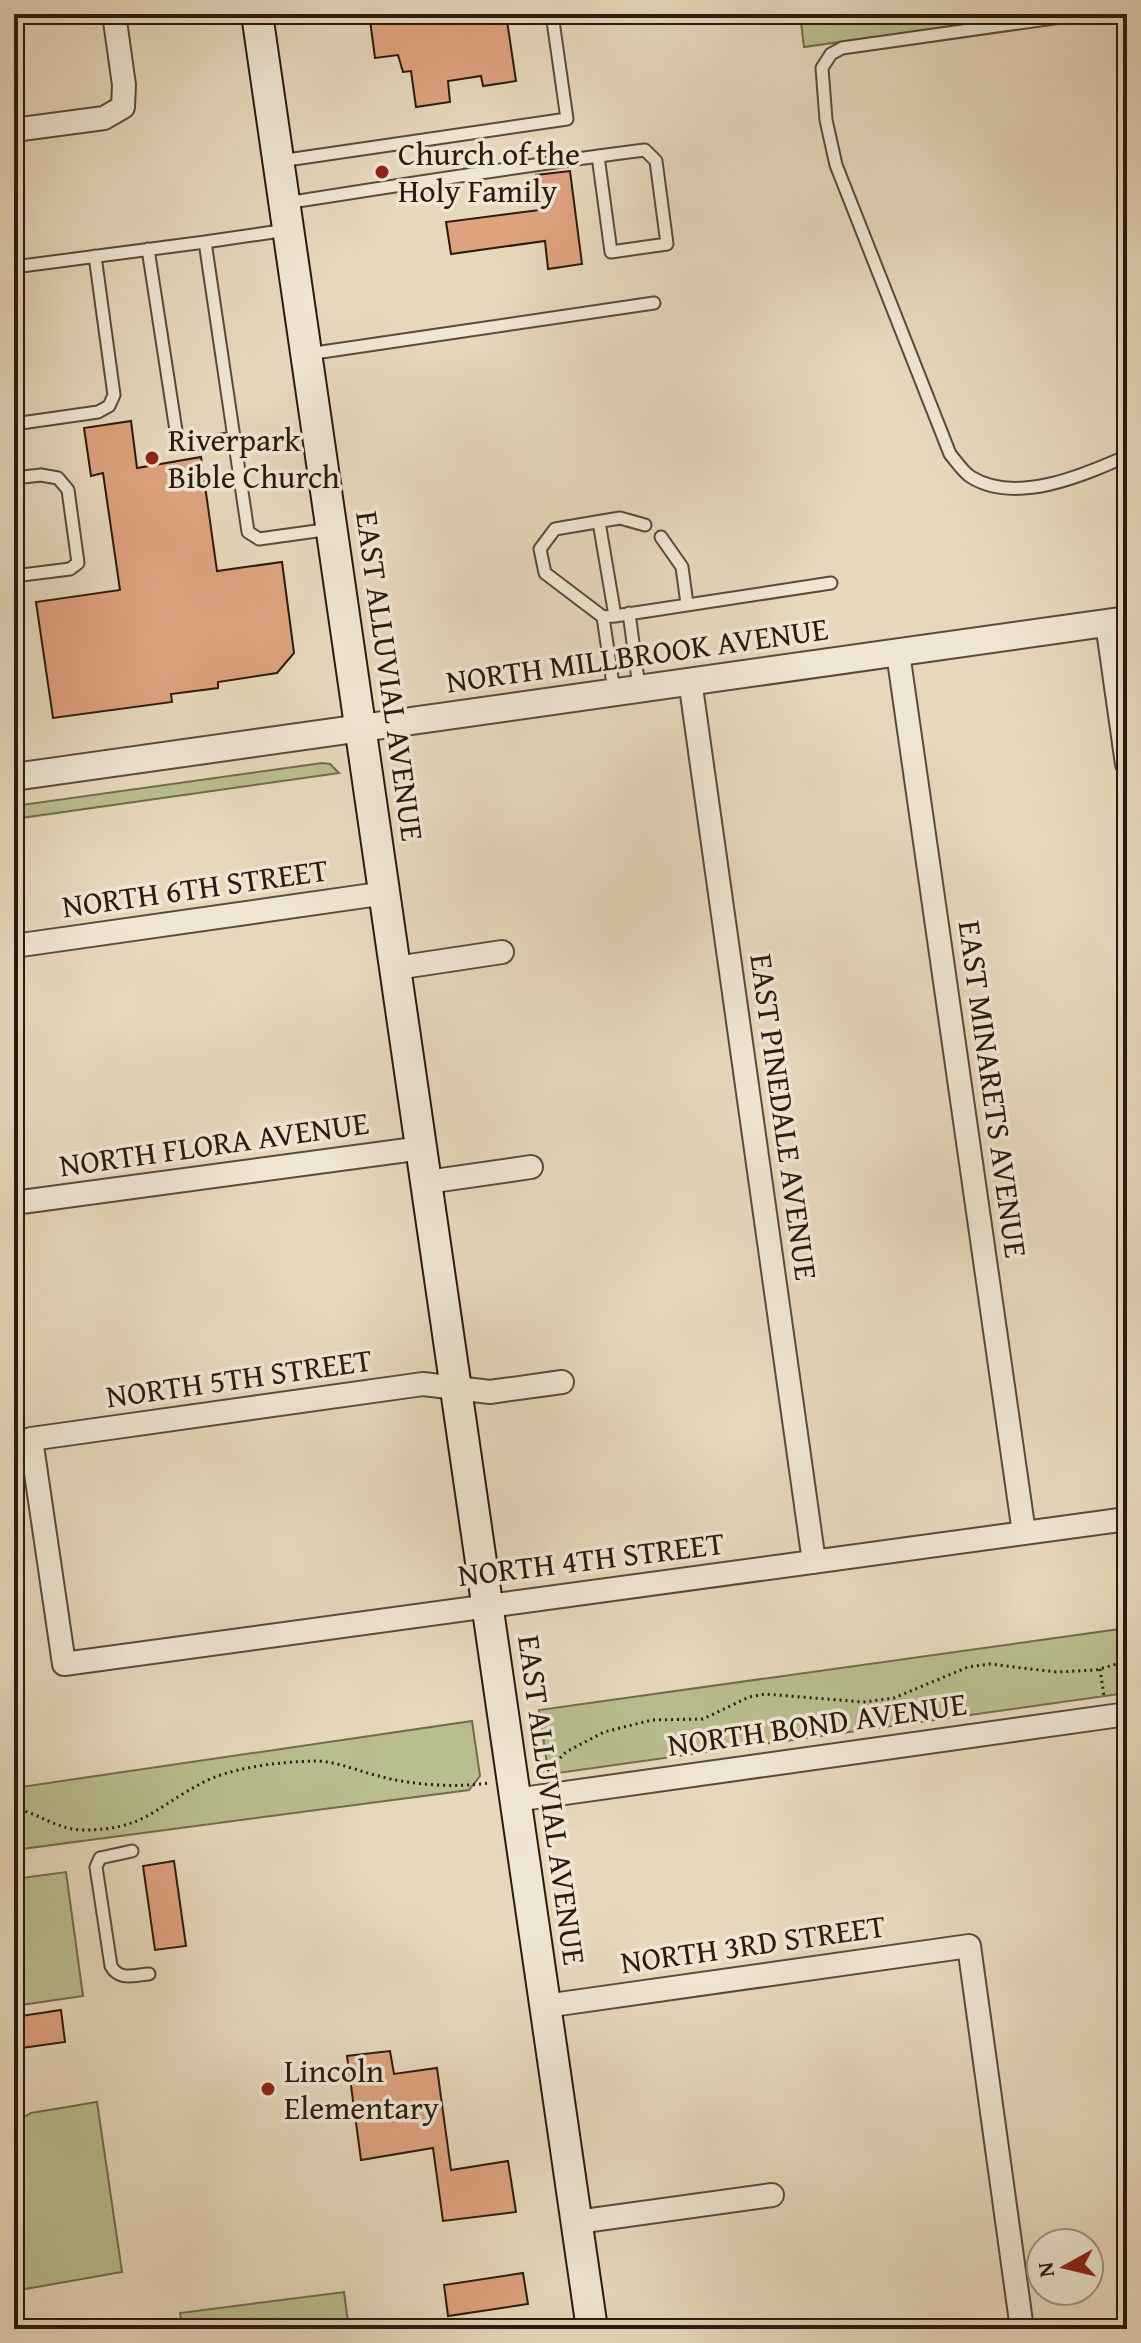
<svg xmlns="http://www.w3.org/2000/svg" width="1141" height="2343" font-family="'Gentium Book Plus',serif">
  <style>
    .green { fill: #b9be8e; stroke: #726c4e; stroke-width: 2 }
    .building { fill: #dea27f; stroke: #2b1a0f; stroke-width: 2 }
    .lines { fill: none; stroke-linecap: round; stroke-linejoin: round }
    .service-casing { stroke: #5a4a3a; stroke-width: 15 }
    .minor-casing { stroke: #5a4a3a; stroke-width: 26 }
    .tertiary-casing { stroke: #5a4a3a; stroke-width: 30 }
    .secondary-casing { stroke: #2b1a0f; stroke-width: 34 }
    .path { stroke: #2b1a0f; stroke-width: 3; stroke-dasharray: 2 4; stroke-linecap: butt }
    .service { stroke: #efe6d3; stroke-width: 11 }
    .minor { stroke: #efe6d3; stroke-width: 22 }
    .tertiary { stroke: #efe6d3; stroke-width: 26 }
    .secondary { stroke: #efe6d3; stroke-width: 30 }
    .poi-dot { fill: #8f2418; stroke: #efe6d3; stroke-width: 3 }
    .labels { text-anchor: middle; stroke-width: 7; stroke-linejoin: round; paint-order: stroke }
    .poi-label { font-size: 32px; fill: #2b1a0f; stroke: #efe6d3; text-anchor: start }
    .street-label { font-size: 32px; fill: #2b1a0f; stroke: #efe6d3 }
  </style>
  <rect width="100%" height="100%" fill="#e7d8bc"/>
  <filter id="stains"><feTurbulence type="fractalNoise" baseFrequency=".0025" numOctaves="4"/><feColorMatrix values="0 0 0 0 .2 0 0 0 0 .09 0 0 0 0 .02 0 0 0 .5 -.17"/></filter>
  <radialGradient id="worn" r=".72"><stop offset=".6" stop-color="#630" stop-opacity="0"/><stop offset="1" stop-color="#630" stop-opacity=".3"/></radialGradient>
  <!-- green -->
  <path class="green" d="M800 14H1038L804 47Z
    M322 763 330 764 339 773 14 819V806Z
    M1127 1628V1693L558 1773 547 1764 539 1710Z
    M472 1721 480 1776 469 1790 14 1850V1788Z
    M66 1872 83 1996 14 2006V1879Z
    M97 2102 122 2272 14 2291V2123L31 2113Z
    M344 2292 349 2329H183L180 2313Z"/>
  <!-- building -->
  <path class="building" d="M390 14H506L516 81 483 86 481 76 448 81 450 102 416 107 411 71 403 72 398 55 375 58 370 20 390 17Z
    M570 171 582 264 548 269 545 241 451 254 446 222 540 210 536 175Z
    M131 421 137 468 201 457 217 571 282 562 294 653 277 673 218 682V688L171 694 172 702 53 718 36 602 120 590 103 473 91 476 84 428Z
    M174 1861 186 1946 155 1950 143 1866Z
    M61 2010 65 2042 14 2049V2017Z
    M390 2051 394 2074 437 2068 451 2170 508 2161 516 2212 443 2221 433 2148 361 2160 347 2056Z
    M523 2273 528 2304 448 2316 444 2285Z"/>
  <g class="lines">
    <!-- service casing -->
    <g class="service-casing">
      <path id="service" d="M1082 14 842 48 831 54 822 68 826 120 836 165 950 454C956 461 963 472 971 477 1016 505 1084 475 1127 456
        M280 161 567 119 552 14
        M286 203C406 184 525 165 645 150L656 161 667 244 611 252 598 156
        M287 230 205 242 248 532 259 539 331 529
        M148 249 177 437 188 445 234 438
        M14 267 205 242
        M308 354 654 303
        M14 424 98 412 109 406 114 395 95 256
        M14 478 41 475 58 478 68 490 78 563 70 569 14 576
        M599 522 615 616 603 617 545 573 540 549 555 529 620 518 645 525
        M661 537 682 567 687 604
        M629 613 639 687
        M615 616 831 583
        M603 617 614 691
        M132 1851 100 1858 96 1867 111 1966C119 1981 134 1975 149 1974"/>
    </g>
    <!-- minor casing -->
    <g class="minor-casing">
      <path id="minor" d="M14 130 104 118 123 107 124 85 114 14
        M1107 623 1127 764
        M898 653 1024 1533
        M690 680 814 1562
        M14 946 386 893
        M396 968 502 952
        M427 1182 531 1167
        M14 1203 422 1148
        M562 1382 490 1392 423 1384 31 1439 64 1664 1127 1519
        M515 1800 1127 1714
        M545 2006 969 1946 1022 2329
        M577 2222 772 2195"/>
    </g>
    <!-- tertiary casing -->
    <g class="tertiary-casing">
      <path id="tertiary" d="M14 777 1127 620"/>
    </g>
    <!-- secondary casing -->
    <g class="secondary-casing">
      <path id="secondary" d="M257 14 592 2329"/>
    </g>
    <!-- path -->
    <path class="path" d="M1100 1669 1104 1696
      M543 1775 566 1752 604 1732 652 1720 703 1719 749 1697 765 1694 863 1702 894 1698 968 1667 990 1664 1056 1672 1096 1670 1127 1661
      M14 1808C38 1813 58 1830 83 1830 143 1830 153 1809 200 1784 230 1767 280 1762 314 1761 337 1761 357 1771 379 1776 410 1785 456 1788 488 1783"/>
    <!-- service -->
    <use href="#service" class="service"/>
    <!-- minor -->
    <use href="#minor" class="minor"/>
    <!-- tertiary -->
    <use href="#tertiary" class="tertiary"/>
    <!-- secondary -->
    <use href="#secondary" class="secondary"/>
  </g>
  <!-- markers -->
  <g class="poi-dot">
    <circle cx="382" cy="172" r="8"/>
    <circle cx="152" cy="458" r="8"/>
    <circle cx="268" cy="2089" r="8"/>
  </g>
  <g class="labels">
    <!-- poi labels -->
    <g class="poi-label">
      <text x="398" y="165">Church of the<tspan x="398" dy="37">Holy Family</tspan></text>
      <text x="168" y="451">Riverpark<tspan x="168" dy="37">Bible Church</tspan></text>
      <text x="284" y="2082">Lincoln<tspan x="284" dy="37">Elementary</tspan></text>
    </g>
    <!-- street labels -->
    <g class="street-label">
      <text transform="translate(637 655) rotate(-8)" y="11">NORTH MILLBROOK AVENUE</text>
      <text transform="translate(390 676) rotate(82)" y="11">EAST ALLUVIAL AVENUE</text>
      <text transform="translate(195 888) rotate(-8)" y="11">NORTH 6TH STREET</text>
      <text transform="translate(993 1089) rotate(82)" y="11">EAST MINARETS AVENUE</text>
      <text transform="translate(784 1117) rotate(82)" y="11">EAST PINEDALE AVENUE</text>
      <text transform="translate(214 1144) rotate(-8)" y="11">NORTH FLORA AVENUE</text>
      <text transform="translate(239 1378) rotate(-8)" y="11">NORTH 5TH STREET</text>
      <text transform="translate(591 1559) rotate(-7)" y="11">NORTH 4TH STREET</text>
      <text transform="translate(817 1724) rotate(-8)" y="11">NORTH BOND AVENUE</text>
      <text transform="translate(552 1800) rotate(82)" y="11">EAST ALLUVIAL AVENUE</text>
      <text transform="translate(753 1944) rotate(-8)" y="11">NORTH 3RD STREET</text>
    </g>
  </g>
  <!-- margin -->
  <rect width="1141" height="2343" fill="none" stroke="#e7d8bc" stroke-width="48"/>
  <rect x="16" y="16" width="1109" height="2311" fill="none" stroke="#2b1a0f" stroke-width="4"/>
  <rect x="24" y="24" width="1093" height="2295" fill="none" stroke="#2b1a0f" stroke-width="2"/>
  <!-- north arrow -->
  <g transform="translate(1065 2267) rotate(262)"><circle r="38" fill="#efe6d3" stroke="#a19485" stroke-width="2"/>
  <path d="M0-6L14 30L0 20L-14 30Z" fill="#8f2418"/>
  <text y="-12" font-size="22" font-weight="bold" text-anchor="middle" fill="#2b1a0f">N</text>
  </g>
  <rect width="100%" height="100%" filter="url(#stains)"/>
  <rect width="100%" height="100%" fill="url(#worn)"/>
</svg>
